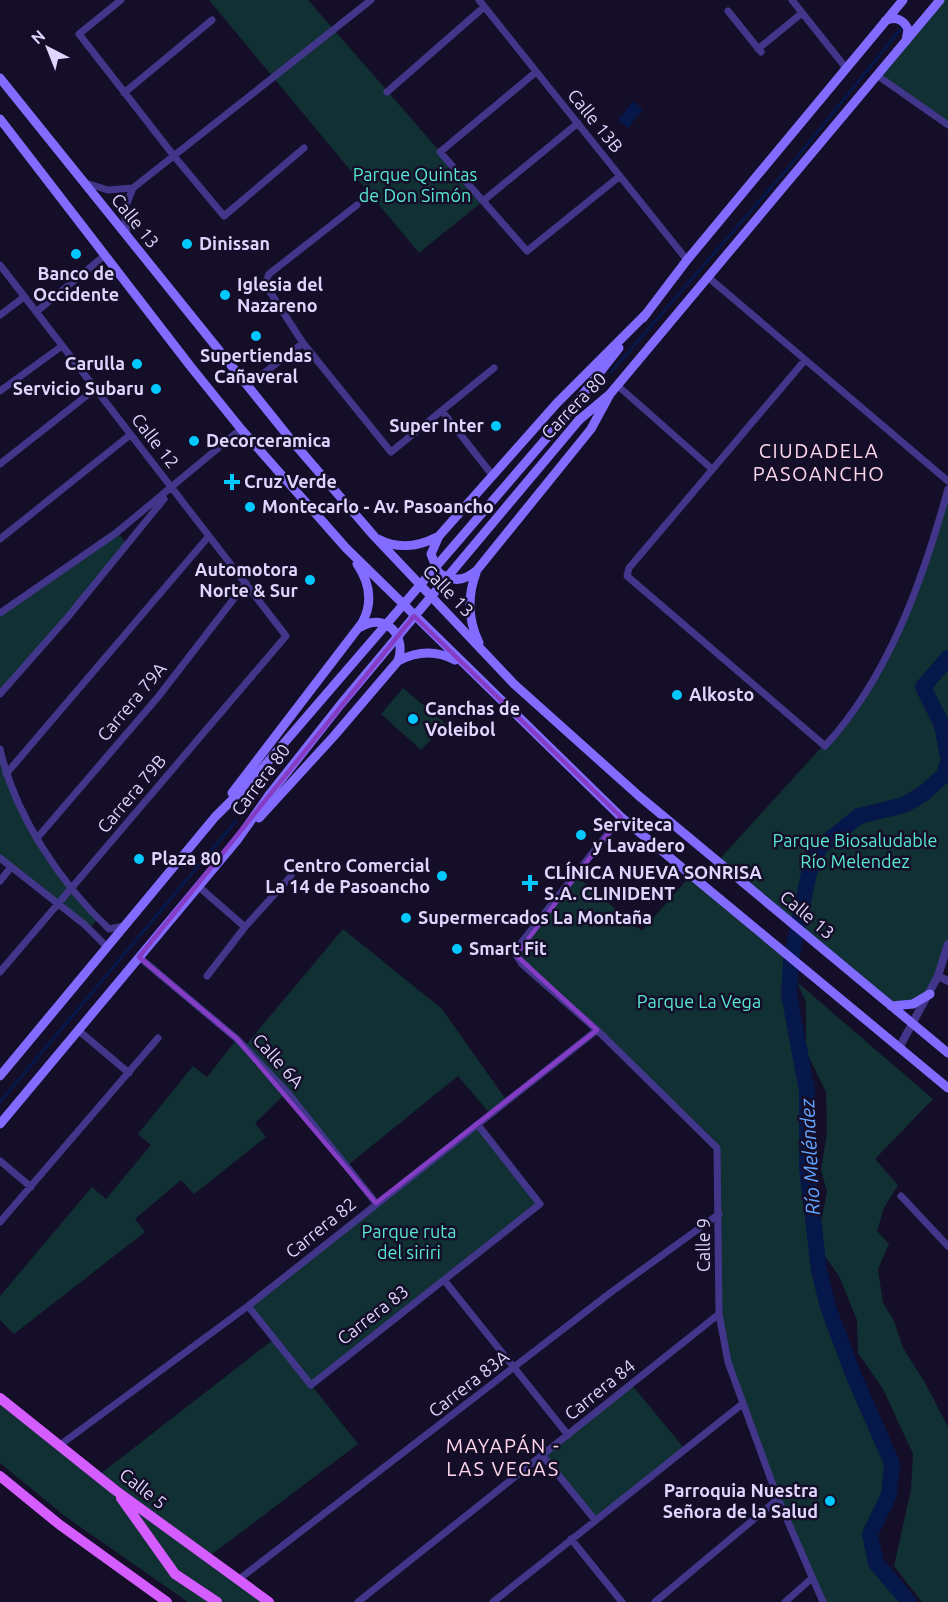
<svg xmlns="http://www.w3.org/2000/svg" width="948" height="1602" font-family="Ubuntu,sans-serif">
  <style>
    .green { fill: #103033 }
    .water { fill: #061749 }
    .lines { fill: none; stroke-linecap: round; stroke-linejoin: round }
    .stream { stroke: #061749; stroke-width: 3 }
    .river { stroke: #061749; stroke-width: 16 }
    .minor { stroke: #42368b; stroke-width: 7 }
    .tertiary { stroke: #42368b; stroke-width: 8 }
    .secondary { stroke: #816cff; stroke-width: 9 }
    .primary { stroke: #d55cff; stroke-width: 10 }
    .secondary-bridge { stroke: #816cff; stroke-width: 9 }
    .marked { fill: none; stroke: #853dc5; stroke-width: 4.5; stroke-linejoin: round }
    .poi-dot { fill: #01c9ff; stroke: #150e28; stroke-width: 2 }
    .labels { text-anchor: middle; stroke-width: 5; stroke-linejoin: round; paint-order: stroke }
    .street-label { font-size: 18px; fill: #dfd5ff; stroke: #150e28 }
    .park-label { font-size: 18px; fill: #58e8d5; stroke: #150e28 }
    .poi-label { font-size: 18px; font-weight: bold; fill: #dfd5ff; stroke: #150e28; text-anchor: start }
    .neighbourhood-label { font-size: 20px; letter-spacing: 1.5px; fill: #ffd7ec; stroke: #150e28 }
    .water-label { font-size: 20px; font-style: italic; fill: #63a5ff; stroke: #150e28 }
  </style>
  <rect width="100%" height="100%" fill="#150e28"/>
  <!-- green -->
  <path class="green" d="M209 0H308L483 201 419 253Z
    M940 0H948V125L878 76Z
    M948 489V944L924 999 890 1006 717 862 859 706 919 585Z
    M119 534 126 543 0 694V613Z
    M403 688 446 724 421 750 381 714Z
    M0 749C15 814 59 867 97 920L91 927 0 858Z
    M575 875 642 931 690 876 791 961 789 994 807 1091V1168L819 1270 828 1307 853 1374 892 1463 889 1495 870 1534 876 1563 908 1602H823L741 1405 719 1314 717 1148 597 1030 522 964 517 948Z
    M343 929 442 1009 507 1101 491 1115 458 1076 347 1166 286 1093 255 1123 266 1137 194 1194 181 1180 135 1219 145 1232 14 1334 0 1320V1296L92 1187 106 1199 151 1145 138 1134 193 1066 207 1077 237 1039 245 1046Z
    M797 982 933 1099 875 1159 898 1185 884 1208 877 1231 889 1244 878 1269 883 1303 894 1321 903 1348 924 1381 948 1427V1602H922L894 1566 911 1490 913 1454 883 1389 858 1353 857 1320 839 1276 816 1244 827 1192 821 1170 827 1132 826 1092 806 1051V1002Z
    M478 1125 540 1204 313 1387 358 1444 207 1558 269 1602H188L66 1517 0 1463V1398L99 1475 274 1339 248 1306Z
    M631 1384 684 1448 595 1520 542 1455Z"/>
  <!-- water -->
  <path class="water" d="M633 101 643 109 628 128 618 120Z"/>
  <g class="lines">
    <!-- stream -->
    <path class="stream" d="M611 372 789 167 904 25
      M0 1102 236 821"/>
    <!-- river -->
    <path class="river" d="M948 658 923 687 942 725 948 757
      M909 1602 876 1563 870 1534 889 1495 892 1463 853 1374 828 1307 819 1270 807 1168V1091L789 994 791 961 809 873 819 848 859 816 904 805 923 794 944 775 948 762"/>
    <!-- minor -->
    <path class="minor" d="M121 0 79 34 174 156 224 216 304 148
      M479 0 687 260
      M792 0 846 68
      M728 11 761 52
      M758 49 802 13
      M536 72 440 152 527 251 620 176
      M878 76 948 125
      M387 92 484 7
      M124 93 212 20
      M86 183 108 190 133 188
      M483 201 578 123
      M357 205 269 274 265 284 303 343 391 452 494 368
      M127 234 124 211 133 188 371 0
      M0 265 286 636 0 972
      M709 278 948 481
      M36 312 104 256
      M0 315 24 297
      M805 360 629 568 627 576 825 746C889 677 923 579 948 489
      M617 385 712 469
      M247 386 303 343
      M0 391 62 346
      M442 411 493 476
      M0 464 95 389
      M0 539 130 435
      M0 613 116 533 241 429
      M0 694 67 618 164 499
      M0 749C15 815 60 883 109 929L124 926
      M6 774 209 536
      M621 817 517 948 516 955 522 964 597 1030 717 1148 719 1314 728 1362 778 1499 823 1602
      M38 837 158 697 246 583
      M0 858 85 925 107 947
      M0 881 11 867
      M198 886 245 927
      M139 957 237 1039 287 1092 376 1203
      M207 976 245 927 291 876
      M78 1030 129 1073
      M0 1161 31 1187
      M901 1196 948 1246
      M0 1222 158 1038
      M444 1280 568 1435
      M248 1306 311 1385 540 1204 478 1125
      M60 1445 248 1306 597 1030
      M542 1455 595 1520
      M571 1539 622 1602
      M238 1580 610 1293 719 1214
      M358 1602 719 1314
      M493 1602 741 1405
      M655 1602 778 1499
      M785 1602 811 1579"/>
    <!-- tertiary -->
    <path class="tertiary" d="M938 976 948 981
      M899 1048 938 976 948 944"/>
    <!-- secondary -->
    <path class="secondary" d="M885 21C895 16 903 19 908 29L906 41
      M0 78 292 441 374 536 514 684 639 796 948 1053
      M0 119 191 367 241 429 346 548 621 817 948 1088
      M643 318 687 260 903 0
      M610 394 591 429 477 570C464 582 451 582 438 572L431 554 439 536 557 403 647 313
      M569 412 619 348
      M579 420 610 394 940 0
      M378 539C397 549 418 547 437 537
      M476 573C467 597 468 620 479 643
      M398 661C417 651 436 650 455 660
      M232 793 362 623C373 603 370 583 357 564
      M259 818 334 736 398 661C407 636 386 612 361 627
      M891 1006 913 1004 930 994
      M0 1076 215 817 254 778
      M0 1124 238 839 269 795"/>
    <!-- primary -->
    <path class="primary" d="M0 1398 115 1490 269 1602
      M0 1476 60 1525 167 1602
      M121 1498 175 1574 217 1602"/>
    <!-- secondary-bridge -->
    <path class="secondary-bridge" d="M254 778 569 412
      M269 795 341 704 579 420"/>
  </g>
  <!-- marked area -->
  <path class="marked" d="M414 616 621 817 516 955 597 1030 376 1203 237 1039 139 957Z"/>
  <!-- markers -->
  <g class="poi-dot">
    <circle cx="187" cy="244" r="6"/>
    <circle cx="76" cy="254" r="6"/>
    <circle cx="225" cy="295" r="6"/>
    <circle cx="256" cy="336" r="6"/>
    <circle cx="137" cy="364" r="6"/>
    <circle cx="156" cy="389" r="6"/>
    <circle cx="496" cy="426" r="6"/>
    <circle cx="194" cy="441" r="6"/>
    <path d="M229 473h6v6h6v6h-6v6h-6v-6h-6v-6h6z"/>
    <circle cx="250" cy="507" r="6"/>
    <circle cx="310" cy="580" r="6"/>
    <circle cx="677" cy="695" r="6"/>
    <circle cx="413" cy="719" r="6"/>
    <circle cx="581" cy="835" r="6"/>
    <circle cx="139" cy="859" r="6"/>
    <circle cx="442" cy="876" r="6"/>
    <path d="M527 874h6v6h6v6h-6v6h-6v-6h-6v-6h6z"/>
    <circle cx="406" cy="918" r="6"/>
    <circle cx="457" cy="949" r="6"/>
    <circle cx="830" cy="1501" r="6"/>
  </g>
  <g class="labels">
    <!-- street labels -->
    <g class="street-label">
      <text transform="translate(595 121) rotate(51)" y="6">Calle 13B</text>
      <text transform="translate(135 221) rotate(51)" y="6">Calle 13</text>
      <text transform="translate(574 406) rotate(-46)" y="6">Carrera 80</text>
      <text transform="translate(155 441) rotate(52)" y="6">Calle 12</text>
      <text transform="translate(448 591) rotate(46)" y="6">Calle 13</text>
      <text transform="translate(132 702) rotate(-50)" y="6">Carrera 79A</text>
      <text transform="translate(261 780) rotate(-53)" y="6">Carrera 80</text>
      <text transform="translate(132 794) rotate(-50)" y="6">Carrera 79B</text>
      <text transform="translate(807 915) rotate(40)" y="6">Calle 13</text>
      <text transform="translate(278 1061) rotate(48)" y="6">Calle 6A</text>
      <text transform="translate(321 1228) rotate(-39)" y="6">Carrera 82</text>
      <text transform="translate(704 1245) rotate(-90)" y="6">Calle 9</text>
      <text transform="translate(373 1315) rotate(-38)" y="6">Carrera 83</text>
      <text transform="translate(469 1384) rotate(-38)" y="6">Carrera 83A</text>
      <text transform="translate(600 1390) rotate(-39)" y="6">Carrera 84</text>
      <text transform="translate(143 1489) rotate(38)" y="6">Calle 5</text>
    </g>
    <!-- park labels -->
    <g class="park-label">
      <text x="415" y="181">Parque Quintas<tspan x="415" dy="21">de Don Simón</tspan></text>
      <text x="855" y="847">Parque Biosaludable<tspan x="855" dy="21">Río Melendez</tspan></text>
      <text x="699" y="1008">Parque La Vega</text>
      <text x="409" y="1238">Parque ruta<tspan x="409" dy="21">del siriri</tspan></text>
    </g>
    <!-- poi labels -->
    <g class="poi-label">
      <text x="199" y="250">Dinissan</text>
      <text x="76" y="280" text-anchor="middle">Banco de<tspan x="76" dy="21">Occidente</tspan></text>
      <text x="237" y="291">Iglesia del<tspan x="237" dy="21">Nazareno</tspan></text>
      <text x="256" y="362" text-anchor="middle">Supertiendas<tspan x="256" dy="21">Cañaveral</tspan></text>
      <text x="125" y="370" text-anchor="end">Carulla</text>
      <text x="144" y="395" text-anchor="end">Servicio Subaru</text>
      <text x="484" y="432" text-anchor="end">Super Inter</text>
      <text x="206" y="447">Decorceramica</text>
      <text x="244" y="488">Cruz Verde</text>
      <text x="262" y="513">Montecarlo - Av. Pasoancho</text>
      <text x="298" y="576" text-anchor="end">Automotora<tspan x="298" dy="21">Norte &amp; Sur</tspan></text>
      <text x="689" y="701">Alkosto</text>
      <text x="425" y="715">Canchas de<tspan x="425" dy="21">Voleibol</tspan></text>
      <text x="593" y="831">Serviteca<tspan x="593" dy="21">y Lavadero</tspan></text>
      <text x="151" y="865">Plaza 80</text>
      <text x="430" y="872" text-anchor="end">Centro Comercial<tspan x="430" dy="21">La 14 de Pasoancho</tspan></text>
      <text x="544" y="879">CLÍNICA NUEVA SONRISA<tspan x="544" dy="21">S.A. CLINIDENT</tspan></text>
      <text x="418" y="924">Supermercados La Montaña</text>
      <text x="469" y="955">Smart Fit</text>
      <text x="818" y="1497" text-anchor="end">Parroquia Nuestra<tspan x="818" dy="21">Señora de la Salud</tspan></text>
    </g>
    <!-- neighbourhood labels -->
    <g class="neighbourhood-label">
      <text x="819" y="458">CIUDADELA<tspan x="819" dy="23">PASOANCHO</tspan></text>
      <text x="503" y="1453">MAYAPÁN -<tspan x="503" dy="23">LAS VEGAS</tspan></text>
    </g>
    <!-- water labels -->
    <g class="water-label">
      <text transform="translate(810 1157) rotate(-93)" y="7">Río Meléndez</text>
    </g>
  </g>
  <!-- north arrow -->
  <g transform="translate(48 48) rotate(318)" stroke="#150e28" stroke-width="4.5" paint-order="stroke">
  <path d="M0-4.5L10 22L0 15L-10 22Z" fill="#dfd5ff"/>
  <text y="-9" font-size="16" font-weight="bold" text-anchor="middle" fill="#dfd5ff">N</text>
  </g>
</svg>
